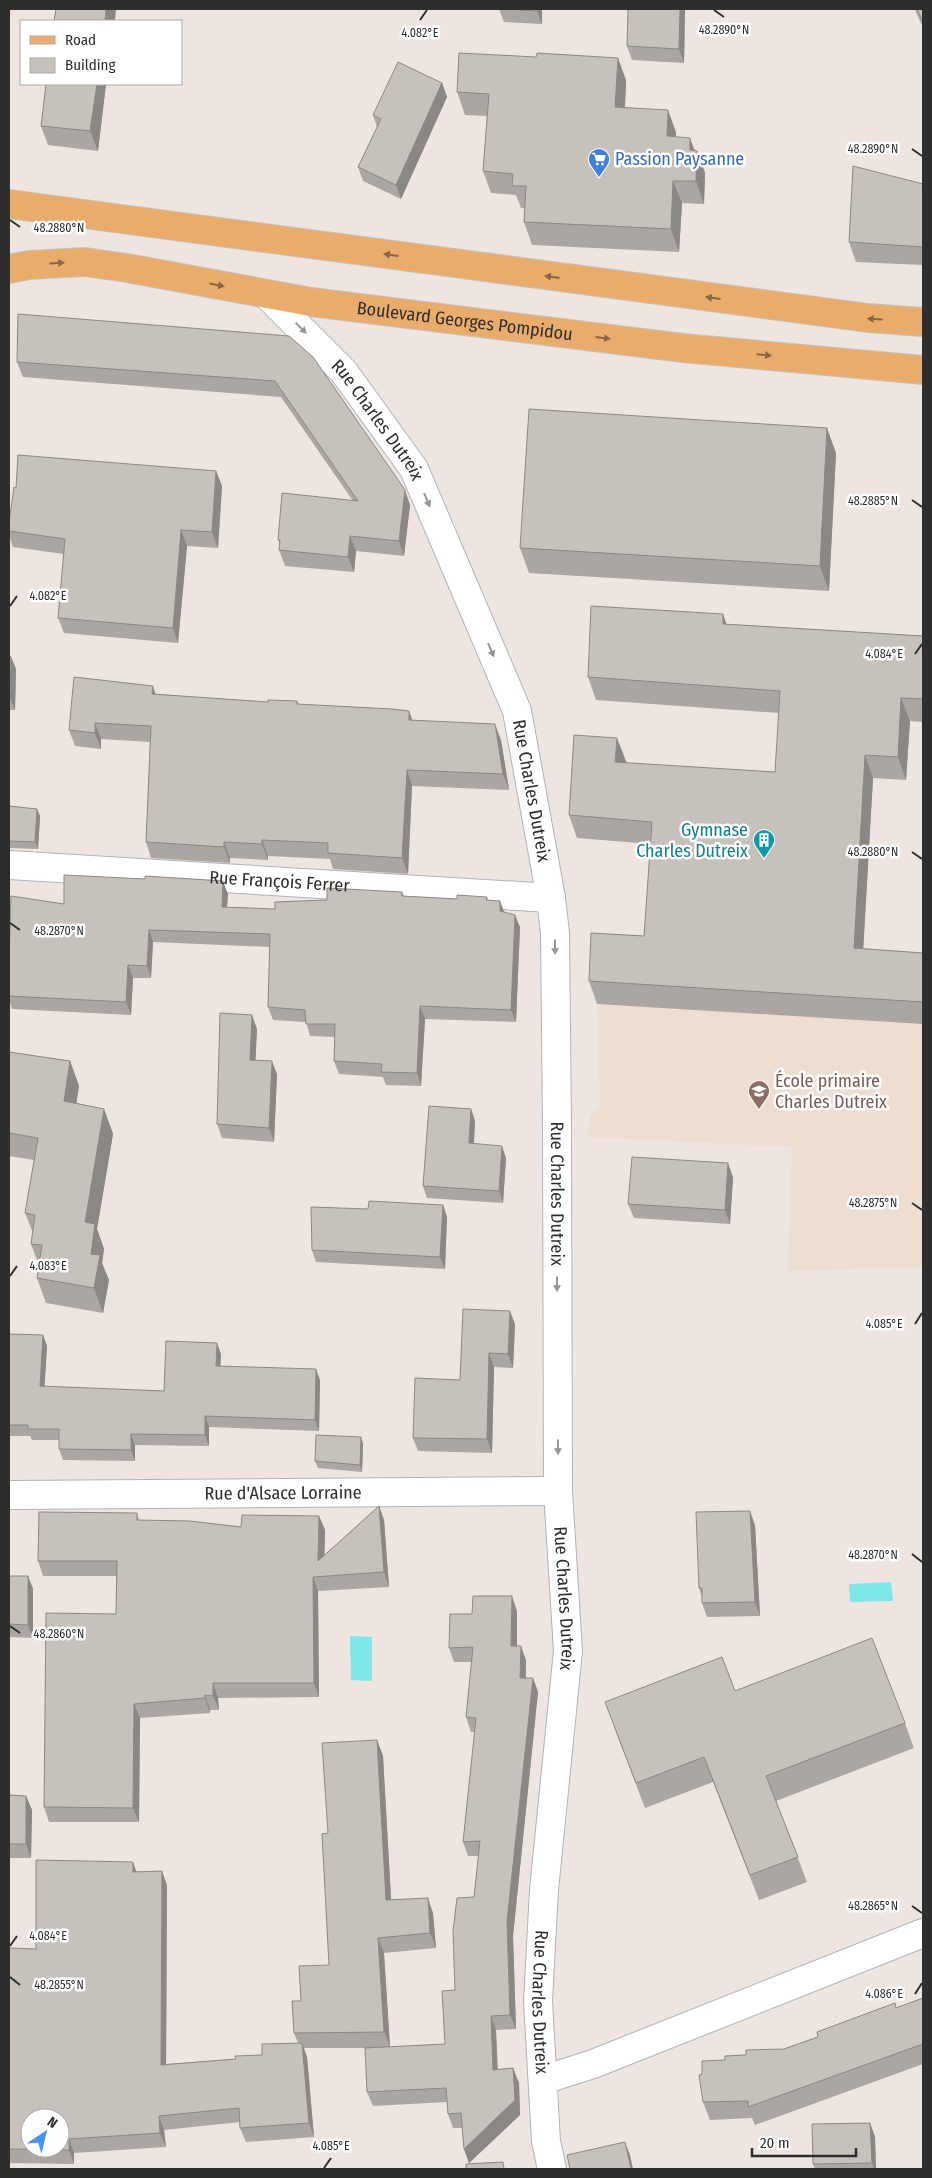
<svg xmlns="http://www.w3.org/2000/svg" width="932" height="2178" font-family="'Fira Sans Condensed',sans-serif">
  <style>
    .education { fill: #eeded2 }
    .water { fill: #7be8e9 }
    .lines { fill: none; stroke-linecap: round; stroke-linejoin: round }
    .minor-casing { stroke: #aeb3b9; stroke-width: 30 }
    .primary-casing { stroke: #c4c4c4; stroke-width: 30 }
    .minor { stroke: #fff; stroke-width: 28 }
    .primary { stroke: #eaac6a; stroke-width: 28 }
    .wall { fill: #aba6a2 }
    .shaded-wall { fill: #8b8784 }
    .building { fill: #c7c1bc; stroke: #8b8784; fill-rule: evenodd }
    .oneway { fill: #836749 }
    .oneway2 { fill: #969696 }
    .ticks { fill: none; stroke: #2e2e2e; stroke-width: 2 }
    .labels { text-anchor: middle; stroke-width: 5; stroke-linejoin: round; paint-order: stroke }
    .shop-label { font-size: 18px; fill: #366cbe; stroke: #fff; text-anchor: start }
    .street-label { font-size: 18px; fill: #2e2e2e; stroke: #fff }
    .culture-label { font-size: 18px; fill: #0d838f; stroke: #fff; text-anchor: end }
    .education-label { font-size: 18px; fill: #785e54; stroke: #fff; text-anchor: start }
    .ticks-label { font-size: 12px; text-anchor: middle; fill: #2e2e2e; stroke: #fff; stroke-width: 5; stroke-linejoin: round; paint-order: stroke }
  </style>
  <rect width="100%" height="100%" fill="#eee5e1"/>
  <!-- education -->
  <path class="education" d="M923 974V1267L788 1271 792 1147 588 1137 590 1116 600 1105 597 1003Z"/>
  <!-- water -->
  <path class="water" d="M891 1582 893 1601 850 1602 849 1584Z
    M350 1636 372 1637V1681L351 1680Z"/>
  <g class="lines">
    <!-- minor casing -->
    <g class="minor-casing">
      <g id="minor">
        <path id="s1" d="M266 294 344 372 414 469 517 711 551 898 555 933 557 1126 558 1491 568 1651 544 1890 538 2001 546 2141 552 2169"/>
        <path id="s2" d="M9 865 551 898"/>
        <path id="s3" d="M9 1495 558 1491"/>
        <path d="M543 2080 593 2064 923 1933"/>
      </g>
    </g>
    <!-- primary casing -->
    <g class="primary-casing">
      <g id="primary">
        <path d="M9 204 868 318 923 322"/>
        <path id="s4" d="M9 269 29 265 85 262 127 268 311 302 683 348 923 370"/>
      </g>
    </g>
    <!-- minor -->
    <use href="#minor" class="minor"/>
    <!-- primary -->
    <use href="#primary" class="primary"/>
  </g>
  <!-- wall -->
  <path class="wall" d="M495 9H542V24L504 22 499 9Z
    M685 9 684 63 632 60 627 46Z
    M915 9H923V27L918 17Z
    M536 57 626 80 625 108 676 132V137L695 150 697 151 705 173 704 204 682 203 679 252 532 245 524 222 525 208H521L516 195 491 193 483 171 487 116 465 115 457 92Z
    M442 83 447 97 401 199 363 181 358 167 377 127 373 115Z
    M106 84 98 151 48 145 41 126Z
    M923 184V265L856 262 849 242Z
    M289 336 410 505 404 556 356 551 354 572 285 566 279 550 280 545 278 540 353 501 281 397 23 377 17 362Z
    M836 453 829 591 529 573 520 548Z
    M216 471 222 486 218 548 187 546 178 643 64 633 58 618 64 554 13 547 9 535V522Z
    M723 614 726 624 923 636V722L910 721 906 780 873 778 863 949 923 953V1024L597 1004 589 981 644 936 651 844 577 838 569 815 626 761V763L775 772 779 713 596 700 588 677Z
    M9 656 11 657 16 669 15 710H9Z
    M156 694 268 702 297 701 299 704 413 720 501 740 509 790 412 786 408 874 333 869 330 859 268 856V860L230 858V863L151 858 146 842 150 742 101 739V749L75 746 69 730Z
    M9 806 37 809 40 816 38 849 9 848Z
    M402 892 404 896 457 899 487 897 488 900 504 912 520 927 516 1022 425 1019 421 1086 386 1085 383 1077 339 1074 334 1061 335 1037 310 1036 306 1022 273 1020 268 1007 270 947 153 942 151 978H133L131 1015 12 1009 9 999V959L64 904 228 894 227 907 275 909 327 900Z
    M257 1029 255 1060 277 1074 274 1142 222 1138 217 1124Z
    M9 1052 70 1061 79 1086 76 1103 104 1109 113 1134 97 1229 104 1249 102 1263 109 1280 103 1313 46 1303 37 1278 39 1265 31 1244 33 1233 25 1213 34 1160 9 1156Z
    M471 1109 475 1121 474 1144 506 1158 503 1203 427 1198 423 1186Z
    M733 1177 730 1224 634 1218 628 1204Z
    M443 1205 447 1217 445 1269 316 1262 312 1250 368 1209Z
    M515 1324 513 1368 494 1367 492 1453 418 1451 413 1438 460 1380Z
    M9 1334 43 1335 47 1346 44 1387 164 1391 221 1354 220 1366 320 1380 319 1431 209 1427V1446L135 1445V1461L63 1460 59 1449V1440H32L30 1436H9Z
    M361 1437 363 1444 362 1472 318 1468 315 1461Z
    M379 1506 384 1520 389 1587 318 1591 319 1697 218 1698 219 1710H210V1713L140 1718 139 1822H49L44 1807 116 1614 117 1576H43L38 1561 137 1513 139 1520 241 1527 319 1516 325 1530 324 1556Z
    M755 1525 760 1616 707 1617 702 1603V1597L699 1588Z
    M9 1576H28L33 1589V1638L9 1637Z
    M517 1611V1646L526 1660V1678H533L538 1692 513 1936 516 2029 496 2030 498 2069 513 2068 519 2083 520 2115 469 2163 464 2149 462 2128H453L448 2114 447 2102 373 2106 367 2092 383 2048H304L307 2057 314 2137 246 2142 240 2128V2122L164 2130 166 2147 74 2153V2164L9 2163V1948L36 1949 137 1872 167 1885 166 2064 236 2059 262 2055 298 2043 294 2033 301 2001 329 1965 328 1833 377 1740 383 1756 391 1900 433 1913 436 1948 384 1953 390 2047 445 2044 474 1897 479 1856H468L463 1842 475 1732H471L466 1717 472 1662H454L449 1648 472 1614Z
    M735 1691 905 1723 914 1748 776 1801 807 1882 759 1900 713 1782 645 1808 614 1727Z
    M9 1795 26 1796 32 1810 31 1858H9Z
    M923 1998V2064L755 2125 752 2118 710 2120 703 2102 702 2074 725 2060 784 2049Z
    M870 2123 875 2137 876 2169H815L813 2164Z"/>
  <!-- shaded-wall -->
  <path class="shaded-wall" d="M106 9H116L115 21H105Z
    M537 9H542V24L537 11Z
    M680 9H685L684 63 679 49Z
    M618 58 626 80 624 130 615 107Z
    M442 83 447 97 401 199 396 185Z
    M97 84H106L98 151 90 131Z
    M668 110 676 132 675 158 667 136Z
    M690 138 697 157V151L705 173 704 204 696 181 690 150Z
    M673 181 682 203 679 252 671 229Z
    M827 428 836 453 829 591 820 566Z
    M216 471 222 486 218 548 212 532Z
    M405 490 410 505 404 556 399 541Z
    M181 530 187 546 178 643 173 628Z
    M350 536 356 551 354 572 348 557Z
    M723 614 731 637 723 624Z
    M11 657 16 669 15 710 10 698Z
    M153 686 158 702 152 694Z
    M901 698 910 721 906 780 898 757Z
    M409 711 415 727 409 720Z
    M95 723 101 739V749L95 733Z
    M495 724 501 740 509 790 503 774Z
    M617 738 626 761 624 785 615 762Z
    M865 755 873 778 862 971 854 948Z
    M407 770 412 786 408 874 402 858Z
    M37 809 40 816 38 849 35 842Z
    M262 840 268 856V860L262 844Z
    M224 842 230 858V863L224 847Z
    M223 881 228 894 226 919 222 907Z
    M500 901 505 914 500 911Z
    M515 915 520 927 516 1022 511 1010Z
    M149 930 153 942 151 978 147 966Z
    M128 965 133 978 131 1015 126 1002Z
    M420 1006 425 1019 421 1086 417 1073Z
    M252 1015 257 1029 255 1073 250 1060Z
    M70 1061 79 1086 73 1126 64 1101Z
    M272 1061 277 1074 274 1142 269 1128Z
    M104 1109 113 1134 97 1229 104 1249 102 1263 109 1280 103 1313 94 1288 91 1254 85 1222Z
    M471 1109 475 1121 473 1155 469 1143Z
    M502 1146 506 1158 503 1203 499 1191Z
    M728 1163 733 1177 730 1224 725 1210Z
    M443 1205 447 1217 445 1269 440 1257Z
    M510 1311 515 1324 513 1368 508 1354Z
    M43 1335 47 1346 44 1397 40 1386Z
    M217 1343 221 1354 220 1377 216 1366Z
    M489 1353 494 1367 492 1453 487 1439Z
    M316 1369 320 1380 319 1431 315 1420Z
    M205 1416 209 1427V1446L205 1435Z
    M131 1434 135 1445V1461L131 1450Z
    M361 1437 363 1444 362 1472 360 1465Z
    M379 1506 384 1520 389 1587 384 1572Z
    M750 1511 755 1525 760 1616 755 1602Z
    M319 1516 325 1530 324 1576 318 1561Z
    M28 1576 33 1589V1638L28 1625Z
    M313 1577 318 1591 319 1697 314 1683Z
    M512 1596 517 1611V1661L511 1646Z
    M521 1646 526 1660 525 1693 520 1678Z
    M533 1678 538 1692 513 1936 516 2029 510 2015 507 1921Z
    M213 1683 218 1698 219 1710 213 1696Z
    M205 1695 210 1710V1713L205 1698Z
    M134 1704 140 1718 139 1822 133 1808Z
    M377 1740 383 1756 392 1915 386 1900Z
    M26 1796 32 1810 31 1858 26 1844Z
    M133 1862 138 1876 133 1872Z
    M162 1871 167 1885 166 2079 161 2065Z
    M428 1898 433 1913 436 1948 430 1933Z
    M378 1938 384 1953 390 2047 384 2032Z
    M491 2016 496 2030 498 2084 493 2070Z
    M302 2043 307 2057 314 2137 309 2123Z
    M513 2068 519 2083 520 2115 469 2163 464 2149Z
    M159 2116 164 2130 166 2147 160 2133Z
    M870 2123 875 2137 876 2169H874L872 2163Z
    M69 2139 74 2153V2164L69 2150Z
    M625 2142 630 2155 633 2169H631Z"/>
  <!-- building -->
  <path class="building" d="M56 9H106L105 21H54Z
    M505 9H537V11Z
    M628 9H680L679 49 627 46Z
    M917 9H923V22Z
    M459 53 536 57 537 53 618 58 615 107 668 110 667 136 690 138V150L697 151 696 181H673L671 229 524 222 526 186H512L513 174 483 171 489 94 457 92Z
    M398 62 442 83 396 185 358 167 381 119 373 115Z
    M46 84H97L90 131 41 126Z
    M853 166 923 184V247L849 242Z
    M18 314 289 336 313 357 405 490 399 541 350 536 348 557 279 550 280 540H278L282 493 358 501 275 381 17 362Z
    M529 409 827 428 820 566 520 548Z
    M18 455 216 471 212 532 181 530 173 628 58 618 65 539 9 531V522L14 487 16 488Z
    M591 606 723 614V624L923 636V699L901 698 898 757 865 755 854 948 923 953V1002L589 981 591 933 644 936 652 822 569 815 574 735 617 738 615 762 775 772 780 691 588 677Z
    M9 656 11 657 10 698H9Z
    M74 677 153 686 152 694 268 702V700L297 701V704L392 709 409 711V720L495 724 503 774 407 770 402 858 328 853V843L262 840V844L224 842V847L146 842 151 726 95 723V733L69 730Z
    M9 806 37 809 35 842 9 841Z
    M64 875 145 879V876L223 881 222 907 275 909V902L327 900V888L402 892V896L457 899V895L487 897 486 900 500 901V911L515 915 511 1010 420 1006 417 1073 381 1072 382 1064 334 1061 335 1024H306L305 1010 268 1007 270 934 149 930 147 966 128 965 126 1002 9 996V959L11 896 64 904Z
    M220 1013 252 1015 250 1060 272 1061 269 1128 217 1124Z
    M9 1052 70 1061 64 1101 104 1109 85 1222 95 1224 91 1254 100 1255 94 1288 37 1278 42 1245 31 1244 35 1215 25 1213 38 1138 9 1133Z
    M429 1106 471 1109 469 1143 502 1146 499 1191 423 1186Z
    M632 1157 728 1163 725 1210 628 1204Z
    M369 1201 443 1205 440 1257 312 1250 311 1207 368 1209Z
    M463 1309 510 1311 508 1354 489 1353 487 1439 413 1438 415 1378 460 1380Z
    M9 1334 43 1335 40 1386 164 1391 166 1341 217 1343 216 1366 316 1369 315 1420 205 1416V1435L131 1434V1450L59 1449V1429H28V1425H9Z
    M316 1435 361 1437 360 1465 315 1461Z
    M379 1506 384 1572 313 1577 314 1683H213V1696L205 1695V1698L134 1704 133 1808 44 1807 46 1613 116 1614 117 1561H38L39 1512 137 1513V1520L190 1521 241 1527 242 1515 319 1516 318 1561Z
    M750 1511 755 1602 702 1603V1588H699L696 1512Z
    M9 1576H28V1625L9 1624Z
    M473 1596H512L511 1646H521L520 1678H533L507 1921 510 2015 491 2016 493 2070 513 2068 515 2100 464 2149 461 2113 448 2114 446 2088 367 2092 365 2048 445 2044 442 1991 455 1990 453 1931 457 1898 474 1897 480 1841 463 1842 476 1718 466 1717 473 1647 449 1648 450 1614H472Z
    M872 1638 905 1723 766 1776 798 1857 750 1875 704 1757 636 1783 605 1702 722 1657 735 1691Z
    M377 1740 386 1900 428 1898 430 1933 378 1938 384 2032 294 2033 292 2001H301L299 1966 329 1965 322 1834 328 1833 322 1743Z
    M9 1795 26 1796V1844H9Z
    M36 1860 133 1862V1872L162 1871 161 2065 236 2059 235 2056 262 2055V2044L302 2043 309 2123 240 2128 239 2108 159 2116 160 2133 69 2139V2150L9 2149V1948L36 1949ZM30 2118H60V2148H30Z
    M923 1998V2044L748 2107V2101L703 2102 699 2075 702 2074V2061L725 2060V2056L746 2055V2050L784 2049 818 2037 817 2032 895 2003 896 2008Z
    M870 2123 872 2163 813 2164 812 2124Z
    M625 2142 631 2169H570L567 2155Z
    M503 2162 504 2169H466V2164Z"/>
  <!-- one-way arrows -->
  <defs><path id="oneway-solid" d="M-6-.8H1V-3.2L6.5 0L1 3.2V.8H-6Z" transform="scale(1.25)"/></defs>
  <g class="oneway">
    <use href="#oneway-solid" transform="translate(391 255) rotate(-172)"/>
    <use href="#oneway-solid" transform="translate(57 263) rotate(-3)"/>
    <use href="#oneway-solid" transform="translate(552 277) rotate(-172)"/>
    <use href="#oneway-solid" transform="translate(217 285) rotate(11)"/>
    <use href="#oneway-solid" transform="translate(713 298) rotate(-172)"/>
    <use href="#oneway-solid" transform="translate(875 319) rotate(-176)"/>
    <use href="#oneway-solid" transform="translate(603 338) rotate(7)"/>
    <use href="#oneway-solid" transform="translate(764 355) rotate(5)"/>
  </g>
  <g class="oneway2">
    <use href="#oneway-solid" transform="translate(301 328) rotate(44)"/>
    <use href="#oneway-solid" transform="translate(427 500) rotate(67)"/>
    <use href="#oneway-solid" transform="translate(491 650) rotate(67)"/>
    <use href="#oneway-solid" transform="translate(555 947) rotate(89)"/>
    <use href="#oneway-solid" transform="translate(557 1284) rotate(90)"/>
    <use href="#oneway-solid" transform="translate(558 1447) rotate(90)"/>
  </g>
  <!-- ticks -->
  <path class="ticks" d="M714 10 724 17M420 20 427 10M912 149 922 156M10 220 20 227M912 500 922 507M10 606 17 596M915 654 922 644M912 852 922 859M10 923 20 930M912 1203 922 1210M10 1276 17 1266M915 1324 922 1313M912 1554 922 1562M10 1626 20 1633M912 1906 922 1913M10 1946 17 1936M10 1977 20 1985M915 1994 922 1983M324 2168 331 2158"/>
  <!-- icons -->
  <defs>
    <g id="supermarket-pin" transform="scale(1.125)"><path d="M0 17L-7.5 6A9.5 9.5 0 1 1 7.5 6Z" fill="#3f7fe0" stroke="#fff"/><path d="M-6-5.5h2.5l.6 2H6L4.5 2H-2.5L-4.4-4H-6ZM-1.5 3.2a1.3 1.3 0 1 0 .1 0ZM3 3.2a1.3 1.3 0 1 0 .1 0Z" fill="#fff"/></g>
    <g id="building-pin" transform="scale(1.125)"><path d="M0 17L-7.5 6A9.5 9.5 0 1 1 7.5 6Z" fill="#0f9aa8" stroke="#fff"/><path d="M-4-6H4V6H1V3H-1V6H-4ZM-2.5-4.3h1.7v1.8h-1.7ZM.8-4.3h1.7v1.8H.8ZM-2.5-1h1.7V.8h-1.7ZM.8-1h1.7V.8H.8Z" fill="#fff"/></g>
    <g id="school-pin" transform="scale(1.125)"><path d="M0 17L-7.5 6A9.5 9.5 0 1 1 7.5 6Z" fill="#8d6e63" stroke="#fff"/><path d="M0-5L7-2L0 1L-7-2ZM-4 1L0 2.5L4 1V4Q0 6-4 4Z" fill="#fff"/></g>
  </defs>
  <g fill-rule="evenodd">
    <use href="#supermarket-pin" x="599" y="159"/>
    <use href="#building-pin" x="764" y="840"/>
    <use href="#school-pin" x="759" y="1091"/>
  </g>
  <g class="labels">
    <!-- shop labels -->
    <g class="shop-label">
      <text x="615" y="165">Passion Paysanne</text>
    </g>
    <!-- street labels -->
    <g class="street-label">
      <text dy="6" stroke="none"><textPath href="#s4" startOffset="461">Boulevard Georges Pompidou</textPath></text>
      <text dy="6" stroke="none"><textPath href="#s1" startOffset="169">Rue Charles Dutreix</textPath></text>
      <text dy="6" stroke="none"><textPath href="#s1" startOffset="574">Rue Charles Dutreix</textPath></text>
      <text dy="6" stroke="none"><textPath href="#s2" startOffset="271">Rue François Ferrer</textPath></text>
      <text dy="6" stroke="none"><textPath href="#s1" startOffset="979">Rue Charles Dutreix</textPath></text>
      <text dy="6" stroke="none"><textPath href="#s3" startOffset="274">Rue d'Alsace Lorraine</textPath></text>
      <text dy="6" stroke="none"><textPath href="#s1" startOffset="1384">Rue Charles Dutreix</textPath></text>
      <text dy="6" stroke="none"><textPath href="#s1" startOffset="1789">Rue Charles Dutreix</textPath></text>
    </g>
    <!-- culture labels -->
    <g class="culture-label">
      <text x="748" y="836">Gymnase<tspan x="748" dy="21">Charles Dutreix</tspan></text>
    </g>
    <!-- education labels -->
    <g class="education-label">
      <text x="775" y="1087">École primaire<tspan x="775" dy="21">Charles Dutreix</tspan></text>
    </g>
  </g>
  <g class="ticks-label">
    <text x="724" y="34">48.2890°N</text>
    <text x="420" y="37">4.082°E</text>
    <text x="873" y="153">48.2890°N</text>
    <text x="59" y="232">48.2880°N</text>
    <text x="873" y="505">48.2885°N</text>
    <text x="48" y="600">4.082°E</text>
    <text x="884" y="658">4.084°E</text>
    <text x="873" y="856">48.2880°N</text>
    <text x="59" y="935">48.2870°N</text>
    <text x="873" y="1207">48.2875°N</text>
    <text x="48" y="1270">4.083°E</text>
    <text x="884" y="1328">4.085°E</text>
    <text x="873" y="1559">48.2870°N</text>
    <text x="59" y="1638">48.2860°N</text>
    <text x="873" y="1910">48.2865°N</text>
    <text x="48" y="1940">4.084°E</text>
    <text x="59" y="1989">48.2855°N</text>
    <text x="884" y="1998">4.086°E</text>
    <text x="331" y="2150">4.085°E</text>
  </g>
  <!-- border -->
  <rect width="932" height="2178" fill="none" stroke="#2e2e2e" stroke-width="20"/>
  <!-- legend -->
  <rect x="20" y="20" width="162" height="65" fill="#ffffff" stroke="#ababab"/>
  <rect x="30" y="36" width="25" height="8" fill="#eaac6a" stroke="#ababab"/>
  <text x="65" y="45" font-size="15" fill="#2e2e2e">Road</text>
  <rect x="30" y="58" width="25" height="15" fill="#c7c1bc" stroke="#ababab"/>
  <text x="65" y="70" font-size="15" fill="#2e2e2e">Building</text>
  <!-- north arrow -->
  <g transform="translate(45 2133) rotate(35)"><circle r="24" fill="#ffffff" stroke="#ababab"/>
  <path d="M0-4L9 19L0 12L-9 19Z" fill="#4b94f1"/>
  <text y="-8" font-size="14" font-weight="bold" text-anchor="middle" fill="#2e2e2e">N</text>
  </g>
  <!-- scale -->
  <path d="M752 2148v8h104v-8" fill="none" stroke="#2e2e2e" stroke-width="2.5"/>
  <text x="760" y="2148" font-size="15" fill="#2e2e2e" stroke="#ffffff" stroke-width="4" paint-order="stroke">20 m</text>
</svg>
